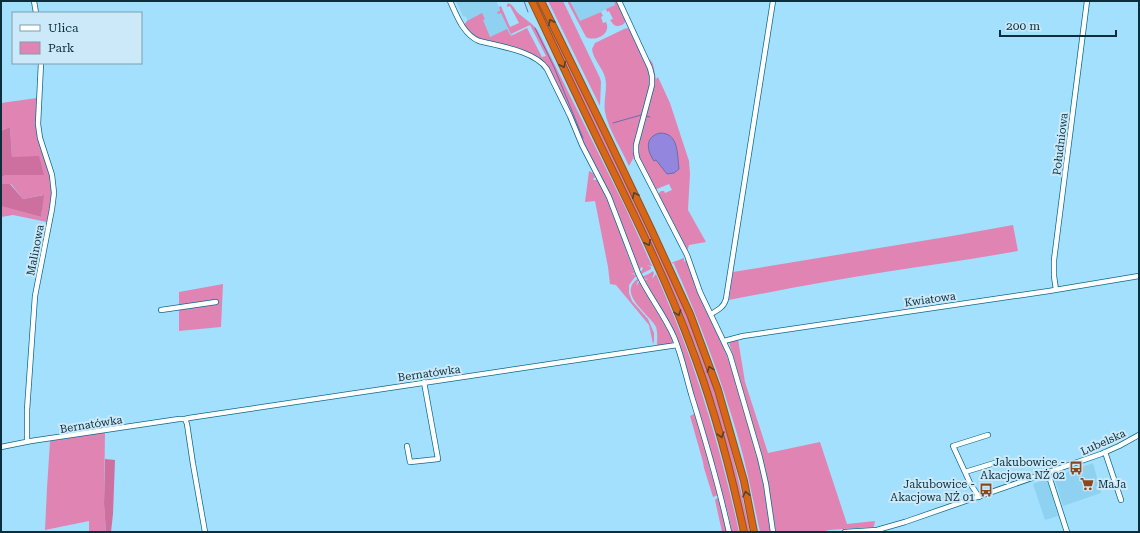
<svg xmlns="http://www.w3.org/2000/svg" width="1140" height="533" font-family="'Roboto Serif',serif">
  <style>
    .built { fill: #8ed1f1 }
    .green { fill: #e085b3 }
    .forest { fill: #cd70a0 }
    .water { fill: #9386de; stroke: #6a6cad }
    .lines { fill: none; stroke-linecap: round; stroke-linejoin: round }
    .stream { stroke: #6a6cad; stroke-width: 1 }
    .minor-casing { stroke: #0c6a8b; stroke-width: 6 }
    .highway-casing { stroke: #905324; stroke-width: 8 }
    .minor { stroke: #fff; stroke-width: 4.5 }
    .highway { stroke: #d76717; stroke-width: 6 }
    .oneway { stroke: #52422f }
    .labels { text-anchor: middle; stroke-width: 4; stroke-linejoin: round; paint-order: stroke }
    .street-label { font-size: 11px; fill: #0b2e3c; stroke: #cbe9f8 }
    .poi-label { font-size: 11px; fill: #0b2e3c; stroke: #cbe9f8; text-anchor: end }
  </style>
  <rect width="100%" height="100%" fill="#a2e0fe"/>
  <!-- built -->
  <path class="built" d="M456 1H496L514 37 501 43 466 23 467 21V19L466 17 463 16Z
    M570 1H614L615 5 580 22Z
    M1093 463 1101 493 1063 506 1054 477Z
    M1047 479 1058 516 1045 520 1033 484Z"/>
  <!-- green -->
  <path class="green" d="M534 1H538C593 115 655 230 700 349 722 408 737 470 750 532H747L736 481 716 407 697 350 678 303 654 248Z
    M548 1H563L600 78 601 82 600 106Z
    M567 1H570L580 21 601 12 603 16 601 17 603 23 606 22C612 34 595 42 586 37Z
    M614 1H617L626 19C625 25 621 26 616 26L613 24 610 20 613 19 609 11 607 12 606 9 615 5Z
    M508 3C513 5 514 8 517 12 524 19 533 23 538 31L626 209 652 266H651L647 265 651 267V269L635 277 629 285V293L632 301 648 319 654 333V341L653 344 649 325 616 285 610 284 608 267 595 201 585 202 589 171 593 173 595 177 593 179 594 180H598L606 198 609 202 617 221 626 250 635 274 630 273 635 275 641 272 643 268 641 267 639 272 619 216 608 190 596 166 584 147 545 64 541 59 529 53 479 39 469 33 464 25 467 21 482 13 485 19 483 20 490 37 507 29 511 36 527 28 542 57 546 56 530 25 511 34 501 13 498 14 497 12 500 11 499 7 501 6 510 27 519 23 510 6 507 7V5Z
    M627 28 631 30 650 72V87L634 146V157L629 166C622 150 608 129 605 112 603 101 608 88 605 77 602 67 593 59 592 49L595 43 624 29Z
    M650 59 653 64 656 79 658 77 670 103 689 161 690 174 688 210 706 242 689 245 687 251 658 194 661 191H664L665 193 672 190 669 184 657 189H654L640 162 637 145 653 87Z
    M37 98 36 125 50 174 52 194 47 222 13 215 1 217V206H2L41 217 43 195 23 199 11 184H1V178L5 175H44L12 157 10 127 1 131V103Z
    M1013 225 1018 251C974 259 930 265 885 272 833 280 781 290 729 300L733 272 952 236Z
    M684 258V262L687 259 696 289 722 343 730 364 760 465 771 532H760C753 500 747 468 738 437 721 378 699 320 674 264H676L671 263Z
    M653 271 654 273 652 279 656 274C668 302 680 330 690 358 710 415 726 473 739 532H732L728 513 708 445 680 347 673 330 664 314 651 295 643 279 648 280 644 278 638 281 636 286 640 281 668 329 673 340V342L671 344 658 346H657C657 339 658 334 656 327 650 315 621 297 634 282 638 277 647 276 653 271Z
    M223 284 221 327 179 331V292Z
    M738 339 745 382 768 453 820 442 847 524 875 521 874 526 873 527 829 530 822 532H776L765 467 733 355 729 343 731 341Z
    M694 414 696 415 709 463V466L718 495 713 497 704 468 703 462 690 416Z
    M105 432 104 504 106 532H89V521L45 530 47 488 50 441Z
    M717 498H718L727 532H722L715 500Z"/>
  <!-- forest -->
  <path class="forest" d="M10 127 12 157 39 156 44 175H5L1 178V131Z
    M1 184H10L23 199 44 195 41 217 1 206Z
    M105 459 115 460 113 514 111 532H106L104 504Z"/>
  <!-- water -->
  <path class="water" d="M660 133C679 133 677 154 679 169L674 173 667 174 656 160 654 161C647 151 644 137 660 133Z"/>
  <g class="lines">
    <!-- stream -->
    <path class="stream" d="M524 1 528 12
      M535 28 554 67 583 138
      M646 116 650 117
      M613 123 641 115"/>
    <!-- minor casing -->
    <g class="minor-casing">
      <path id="minor" d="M34 1 36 13
        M450 1C457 16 463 34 479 41 499 46 535 51 547 69L570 116 582 145 609 197 638 273C648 295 664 314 674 337 682 356 686 377 692 397 706 442 719 487 729 532
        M619 1 650 68 652 76V85L636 145V152L637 158 687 255 700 292 730 355 760 458 766 484 773 532
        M1056 290 1054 276V260L1087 1
        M161 310 216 302
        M711 314C718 310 724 307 726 299L773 1
        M724 341 743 336 1049 291 1139 276
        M185 419 187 424 193 464 205 532
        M27 442V410L35 296 52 209 54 193 52 175 40 138 38 124 41 63
        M407 446 410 462 438 459 424 382
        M1 447 31 441 179 419H185L189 418 677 345
        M1105 452 1121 500
        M965 472 998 462
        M1048 473 1067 532
        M979 497 970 483 953 446 988 435
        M845 532 877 530 905 522 1101 454 1119 446 1139 435"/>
    </g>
    <!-- highway casing -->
    <g class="highway-casing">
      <path id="highway" d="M532 1C558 55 583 110 610 165 638 223 666 280 689 341 713 403 730 467 744 532
        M541 1 605 132 652 231 690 314 718 390 744 481 754 532"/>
    </g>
    <!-- minor -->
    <use href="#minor" class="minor"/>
    <!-- highway -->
    <use href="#highway" class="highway"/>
  </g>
  <!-- one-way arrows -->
  <defs><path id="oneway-chevron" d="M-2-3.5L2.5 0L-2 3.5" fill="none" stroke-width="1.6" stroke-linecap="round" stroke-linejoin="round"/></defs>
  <g class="oneway">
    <use href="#oneway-chevron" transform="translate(551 22) rotate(-116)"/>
    <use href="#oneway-chevron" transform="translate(563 65) rotate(64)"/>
    <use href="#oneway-chevron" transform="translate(635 195) rotate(-116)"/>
    <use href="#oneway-chevron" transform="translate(648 243) rotate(65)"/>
    <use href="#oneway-chevron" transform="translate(678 313) rotate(70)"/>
    <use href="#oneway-chevron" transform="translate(710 369) rotate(-110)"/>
    <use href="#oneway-chevron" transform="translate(721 435) rotate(74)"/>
    <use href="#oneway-chevron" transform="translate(746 494) rotate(-102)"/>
  </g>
  <!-- icons -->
  <defs>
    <g id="bus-bare" transform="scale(1.08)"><path d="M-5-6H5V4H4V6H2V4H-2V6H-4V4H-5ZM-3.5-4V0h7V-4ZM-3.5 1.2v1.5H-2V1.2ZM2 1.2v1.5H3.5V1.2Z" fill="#8c471d" stroke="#cbe9f8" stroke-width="2.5" paint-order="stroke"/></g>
    <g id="supermarket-bare" transform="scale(1.08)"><path d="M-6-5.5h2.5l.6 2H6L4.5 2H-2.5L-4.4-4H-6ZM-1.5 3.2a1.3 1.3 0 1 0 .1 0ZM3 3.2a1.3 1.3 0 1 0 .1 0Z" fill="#8c471d" stroke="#cbe9f8" stroke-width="2.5" paint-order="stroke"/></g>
  </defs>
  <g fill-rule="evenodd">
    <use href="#bus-bare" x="1076" y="468"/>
    <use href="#supermarket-bare" x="1087" y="484"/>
    <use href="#bus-bare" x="986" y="490"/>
  </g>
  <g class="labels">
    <!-- street labels -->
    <g class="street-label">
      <text transform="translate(1060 144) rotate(-83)" y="4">Południowa</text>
      <text transform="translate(35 250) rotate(-79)" y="4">Malinowa</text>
      <text transform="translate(930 299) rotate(-8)" y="4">Kwiatowa</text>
      <text transform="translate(429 373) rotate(-8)" y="4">Bernatówka</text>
      <text transform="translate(91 424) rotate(-9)" y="4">Bernatówka</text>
      <text transform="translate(1103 442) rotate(-24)" y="4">Lubelska</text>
    </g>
    <!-- poi labels -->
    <g class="poi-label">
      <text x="1065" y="466">Jakubowice -<tspan x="1065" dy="13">Akacjowa NŻ 02</tspan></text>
      <text x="975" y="488">Jakubowice -<tspan x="975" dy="13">Akacjowa NŻ 01</tspan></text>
      <text x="1098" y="488" text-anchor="start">MaJa</text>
    </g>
  </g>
  <!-- border -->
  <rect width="1140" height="533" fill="none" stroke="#0b2e3c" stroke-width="4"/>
  <!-- legend -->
  <rect x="12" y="12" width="130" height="52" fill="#cbe9f8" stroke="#7e9ead"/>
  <rect x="20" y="25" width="20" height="6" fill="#ffffff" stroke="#7e9ead"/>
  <text x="48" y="32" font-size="12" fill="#0b2e3c">Ulica</text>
  <rect x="20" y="42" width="20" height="12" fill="#e085b3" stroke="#7e9ead"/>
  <text x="48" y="52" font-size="12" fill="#0b2e3c">Park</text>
  <!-- scale -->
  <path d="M1000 30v6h116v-6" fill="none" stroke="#0b2e3c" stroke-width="2"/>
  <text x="1006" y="30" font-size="12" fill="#0b2e3c" stroke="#cbe9f8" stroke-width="3" paint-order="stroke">200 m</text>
</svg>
